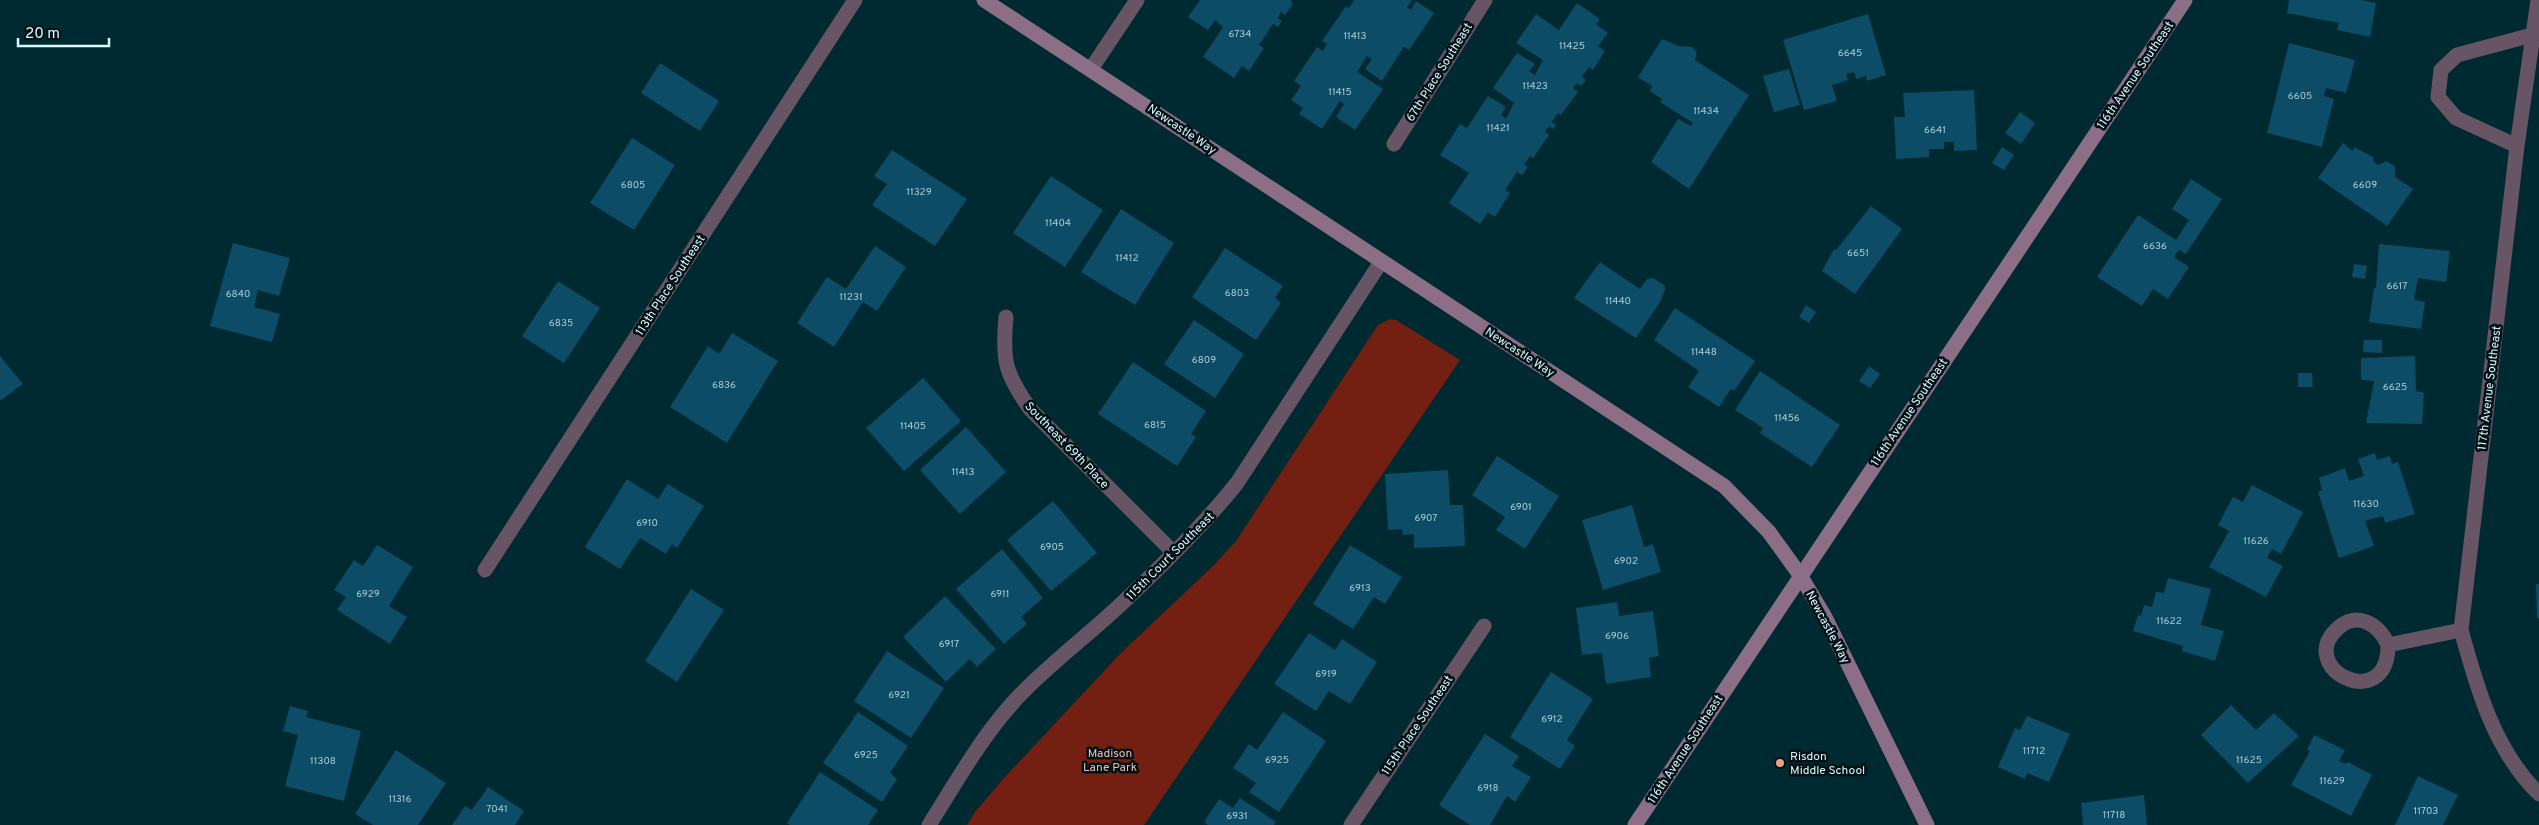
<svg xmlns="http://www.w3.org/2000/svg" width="2539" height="825" font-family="Overpass,sans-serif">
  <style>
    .green { fill: #731f11 }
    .building { fill: #0d4c66 }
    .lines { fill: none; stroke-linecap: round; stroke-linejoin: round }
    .street { stroke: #675464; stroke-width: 15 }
    .secondary { stroke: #8d6e87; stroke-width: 15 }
    .poi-dot { fill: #f49d8c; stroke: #001116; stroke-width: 2 }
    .labels { text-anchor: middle; stroke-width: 5; stroke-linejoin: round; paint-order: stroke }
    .number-label { font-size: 10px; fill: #a8cdd9 }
    .street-label { font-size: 12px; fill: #dbf8ff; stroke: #001116 }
    .park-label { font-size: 12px; fill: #f0bdb2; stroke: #001116 }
    .poi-label { font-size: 12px; fill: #dbf8ff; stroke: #001116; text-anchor: start }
  </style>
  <rect width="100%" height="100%" fill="#002a32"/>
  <!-- green -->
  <path class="green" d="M1390 319 1396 320 1460 360 1144 825H967L975 812 1004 778 1120 654 1214 565 1236 541 1378 325Z"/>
  <!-- building -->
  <path class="building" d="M1200 0H1292L1291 2 1293 4 1285 15 1281 12 1278 18 1282 21 1278 27 1273 24 1259 45 1264 48 1249 71 1242 66 1234 78 1203 57 1223 27 1215 20 1208 30 1188 17Z
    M1354 0H1412L1407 7 1411 10 1416 1 1434 13 1409 50 1404 47 1382 81 1365 69 1372 59 1367 56 1357 72 1383 89 1355 130 1336 117 1344 104 1340 101 1322 129 1299 114 1303 108 1291 100 1301 86 1294 81 1317 47 1323 51 1327 44 1322 41 1346 6 1349 8Z
    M2289 0H2361L2376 3 2370 37 2337 30 2339 23 2287 13Z
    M1577 3 1600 19 1596 24 1608 33 1598 46 1605 51 1593 70 1589 67 1582 77 1586 80 1581 86 1577 83 1573 88 1578 92 1561 115 1558 113 1552 122 1556 125 1553 129 1549 126 1545 132 1549 135 1533 158 1530 156 1524 165 1528 167 1522 175 1517 172 1505 190 1510 193 1495 217 1488 213 1480 224 1449 203 1469 173 1440 155 1460 124 1467 128 1488 96 1506 107 1501 115 1506 119 1514 103 1493 88 1517 53 1535 64 1529 71 1535 75 1543 60 1516 43 1536 14 1559 30Z
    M1868 14 1886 75 1867 81 1866 76 1856 79 1854 72 1846 74 1848 80 1832 85 1837 101 1804 110 1783 40Z
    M1662 39 1679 46 1692 47 1697 52 1695 60 1749 95 1689 189 1651 162 1678 119 1691 126 1693 123 1660 102 1662 99 1650 91 1652 86 1638 77Z
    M2289 43 2355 60 2346 93 2326 88 2324 96 2334 99 2322 147 2267 133Z
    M660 63 719 101 700 131 641 93Z
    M1789 69 1800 105 1774 112 1763 76Z
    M1974 90 1977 150 1954 151V142H1944V149H1929V157L1896 159 1894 117H1905L1903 93Z
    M2020 112 2035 123 2021 144 2005 133Z
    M632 138 675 165 634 230 590 203Z
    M2343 143 2353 151 2354 147 2373 157V161L2378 165 2387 161 2395 167V177L2413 189 2387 226 2318 178Z
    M2002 147 2014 155 2004 170 1992 163Z
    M892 150 967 199 935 246 872 205 887 184 874 176Z
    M1051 176 1103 210 1065 267 1013 233Z
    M2191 179 2222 199 2186 254 2179 250 2174 257 2189 267 2168 299 2153 289 2142 306 2097 277 2138 215 2176 240 2189 220 2172 209Z
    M1871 206 1902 229 1855 294 1822 271 1834 249 1836 250Z
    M1121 209 1174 243 1135 305 1081 272Z
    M233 243 290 258 279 296 258 290 254 307 280 314 272 342 210 326Z
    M2379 244 2450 251 2446 282 2418 278 2414 300 2425 302 2421 329 2369 322 2374 288H2376Z
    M875 246 906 267 877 311 863 302 834 347 797 323 827 277 846 289Z
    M1225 248 1283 286 1275 298 1281 303 1256 340 1192 297Z
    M1600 262 1640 289 1647 279 1653 278 1665 286V290L1660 302 1636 338 1574 298Z
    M2354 264 2367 266 2365 279 2352 277Z
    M558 281 600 308 564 363 522 336Z
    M1806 305 1816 312 1809 323 1799 317Z
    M1675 308 1755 361 1734 391 1731 389 1719 407 1688 387 1699 371 1654 340Z
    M1194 320 1244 354 1215 398 1164 364Z
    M732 333 778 361 727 443 670 407 708 346 719 354Z
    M2364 340H2382V353L2363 352Z
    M0 356 23 384 0 401Z
    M2415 356 2416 391 2424 393 2422 424 2366 423 2374 381 2361 380V358Z
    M1133 362 1206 411 1191 434 1196 437 1177 466 1098 414Z
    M1869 366 1880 374 1870 388 1859 381Z
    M1760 371 1840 425 1812 467 1760 433 1763 428 1735 410Z
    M2298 373H2312L2313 387H2298Z
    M923 378 961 421 904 471 866 428Z
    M966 427 1006 472 960 514 920 470Z
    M2375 453 2377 460 2390 456 2392 464 2398 462 2415 514 2385 523 2383 516 2365 521 2374 546 2339 558 2318 492 2322 490 2319 478 2345 468 2349 481 2364 476 2358 459Z
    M1497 456 1559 496 1525 549 1496 530 1505 517 1472 495Z
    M1448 470 1450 505H1463L1465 546 1414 548V534L1403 535 1402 529 1388 530 1385 474Z
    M627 479 658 499 668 484 704 506 677 548 672 544 666 554 640 538 620 569 585 547Z
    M2252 485 2303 512 2281 554 2272 549 2267 558 2283 566 2266 597 2209 567 2229 531 2218 525 2233 497 2243 502Z
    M1053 501 1097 553 1051 591 1007 540Z
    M1632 505 1644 547 1653 544 1661 572 1603 590 1582 520Z
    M377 545 413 567 389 606 407 617 390 644 337 610 346 597 334 590 354 560 363 566Z
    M1350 545 1402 577 1385 604 1374 597 1353 629 1313 604Z
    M1002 549 1043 598 1021 617 1027 624 1004 644 956 589Z
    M2168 578 2211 589 2201 625 2224 631 2215 661 2182 651 2183 646 2133 631 2138 615 2141 616 2144 605 2152 607 2156 592 2164 593Z
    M2536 584H2539V618H2537Z
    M691 589 724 610 677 682 645 661Z
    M945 596 996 649 977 667 970 659 946 682 903 637Z
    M1617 602 1619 616 1653 611 1659 656 1649 658 1651 677 1606 684 1602 653 1582 655 1576 608Z
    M1309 633 1335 650 1342 639 1377 662 1350 704 1329 691 1316 711 1274 684Z
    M887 651 944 688 911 738 854 701Z
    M1551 672 1593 699 1567 740 1575 746 1560 769 1510 737Z
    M2231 705 2256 730 2274 713 2299 736 2248 783 2201 735Z
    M290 706 308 711 306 717 361 731 344 801 285 786 298 735 283 731Z
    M858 712 908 746 890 773 897 779 882 802 823 763Z
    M1283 712 1326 741 1279 812 1249 792 1256 783 1233 768 1249 744 1257 750Z
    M2027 716 2070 734 2049 782 2027 773 2025 779 1998 767 2015 728 2020 730Z
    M1485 734 1519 756 1512 766 1531 777 1515 802 1507 796 1490 825H1470L1439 805Z
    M2314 735 2345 750 2339 761 2346 764 2348 762 2372 775 2351 816 2291 785 2310 751 2307 750Z
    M396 750 446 783 418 825H373L355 814Z
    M820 772 878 810 868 825H790L787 823Z
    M2418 776 2458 795 2443 825H2395Z
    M488 787 524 811 515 825H452L465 806 472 810Z
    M2144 795 2147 825H2083L2081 803Z
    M1240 798 1276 822 1274 825H1208L1204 822 1219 799 1233 808Z"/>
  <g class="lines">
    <!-- street -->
    <path class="street" d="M2538 0 2517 146 2461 630C2477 688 2494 750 2539 794
      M1091 69 1137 0
      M1394 144 1485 0
      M2517 146 2456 118 2438 97 2441 70 2457 55 2532 35
      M1006 317C1002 361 1005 373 1030 409L1174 553
      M485 570 855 0
      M2388 645C2388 715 2295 669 2337 629 2356 610 2379 624 2388 645L2461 630
      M929 825C959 778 986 728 1026 689 1055 660 1089 634 1119 606 1161 567 1202 527 1237 483L1381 262
      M1351 825 1484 626"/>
    <!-- secondary -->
    <path class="secondary" d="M984 0 1724 486 1769 532 1800 575 1825 617 1927 825
      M1635 825 2185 0"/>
  </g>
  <!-- markers -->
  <circle class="poi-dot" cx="1780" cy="763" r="5"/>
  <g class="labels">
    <!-- number labels -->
    <g class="number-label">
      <text x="1240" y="37">6734</text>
      <text x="1355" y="39">11413</text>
      <text x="1572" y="49">11425</text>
      <text x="1850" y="56">6645</text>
      <text x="1535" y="89">11423</text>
      <text x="1340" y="95">11415</text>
      <text x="2300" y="99">6605</text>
      <text x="1706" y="114">11434</text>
      <text x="1498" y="131">11421</text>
      <text x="1935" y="133">6641</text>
      <text x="633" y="188">6805</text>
      <text x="2365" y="188">6609</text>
      <text x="919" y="195">11329</text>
      <text x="1058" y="226">11404</text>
      <text x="2155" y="249">6636</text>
      <text x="1858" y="256">6651</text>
      <text x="1127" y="261">11412</text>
      <text x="2397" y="289">6617</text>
      <text x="1237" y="296">6803</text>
      <text x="238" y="297">6840</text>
      <text x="851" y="300">11231</text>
      <text x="1618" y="304">11440</text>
      <text x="561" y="326">6835</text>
      <text x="1704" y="355">11448</text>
      <text x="1204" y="363">6809</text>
      <text x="724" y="388">6836</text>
      <text x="2395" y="390">6625</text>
      <text x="1787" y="421">11456</text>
      <text x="1155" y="428">6815</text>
      <text x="913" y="429">11405</text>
      <text x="963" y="475">11413</text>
      <text x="2366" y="507">11630</text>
      <text x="1521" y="510">6901</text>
      <text x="1426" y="521">6907</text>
      <text x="647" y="526">6910</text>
      <text x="2256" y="544">11626</text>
      <text x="1052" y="550">6905</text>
      <text x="1626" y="564">6902</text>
      <text x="1360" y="591">6913</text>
      <text x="368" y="597">6929</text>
      <text x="1000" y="597">6911</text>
      <text x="2169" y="624">11622</text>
      <text x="1617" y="639">6906</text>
      <text x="949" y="647">6917</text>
      <text x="1326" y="677">6919</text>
      <text x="899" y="698">6921</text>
      <text x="1552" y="722">6912</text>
      <text x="2034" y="754">11712</text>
      <text x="866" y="758">6925</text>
      <text x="1277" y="763">6925</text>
      <text x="2249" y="763">11625</text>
      <text x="323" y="764">11308</text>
      <text x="2332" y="784">11629</text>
      <text x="1488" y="791">6918</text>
      <text x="400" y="802">11316</text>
      <text x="497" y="812">7041</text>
      <text x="2426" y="814">11703</text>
      <text x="2114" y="818">11718</text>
      <text x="1237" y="819">6931</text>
    </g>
    <!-- street labels -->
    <g class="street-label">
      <text transform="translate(1439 72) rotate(-58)" y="4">67th Place Southeast</text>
      <text transform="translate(2135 75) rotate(-56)" y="4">116th Avenue Southeast</text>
      <text transform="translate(1182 129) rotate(34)" y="4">Newcastle Way</text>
      <text transform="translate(670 285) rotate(-57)" y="4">113th Place Southeast</text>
      <text transform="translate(1520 352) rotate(33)" y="4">Newcastle Way</text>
      <text transform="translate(2489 388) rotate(-83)" y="4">117th Avenue Southeast</text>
      <text transform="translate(1909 412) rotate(-56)" y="4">116th Avenue Southeast</text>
      <text transform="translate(1067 445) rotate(46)" y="4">Southeast 69th Place</text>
      <text transform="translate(1170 556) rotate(-45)" y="4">115th Court Southeast</text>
      <text transform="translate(1828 627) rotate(62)" y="4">Newcastle Way</text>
      <text transform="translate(1417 725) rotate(-56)" y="4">115th Place Southeast</text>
      <text transform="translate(1685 749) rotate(-57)" y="4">116th Avenue Southeast</text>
    </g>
    <!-- park labels -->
    <g class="park-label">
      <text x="1110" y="757">Madison<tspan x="1110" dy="14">Lane Park</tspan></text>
    </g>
    <!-- poi labels -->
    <g class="poi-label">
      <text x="1790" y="760">Risdon<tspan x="1790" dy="14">Middle School</tspan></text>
    </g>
  </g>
  <!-- scale -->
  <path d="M18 38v8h91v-8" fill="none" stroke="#dbf8ff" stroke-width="2.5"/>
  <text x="25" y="38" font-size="15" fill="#dbf8ff" stroke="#001116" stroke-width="4" paint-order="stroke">20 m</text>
</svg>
